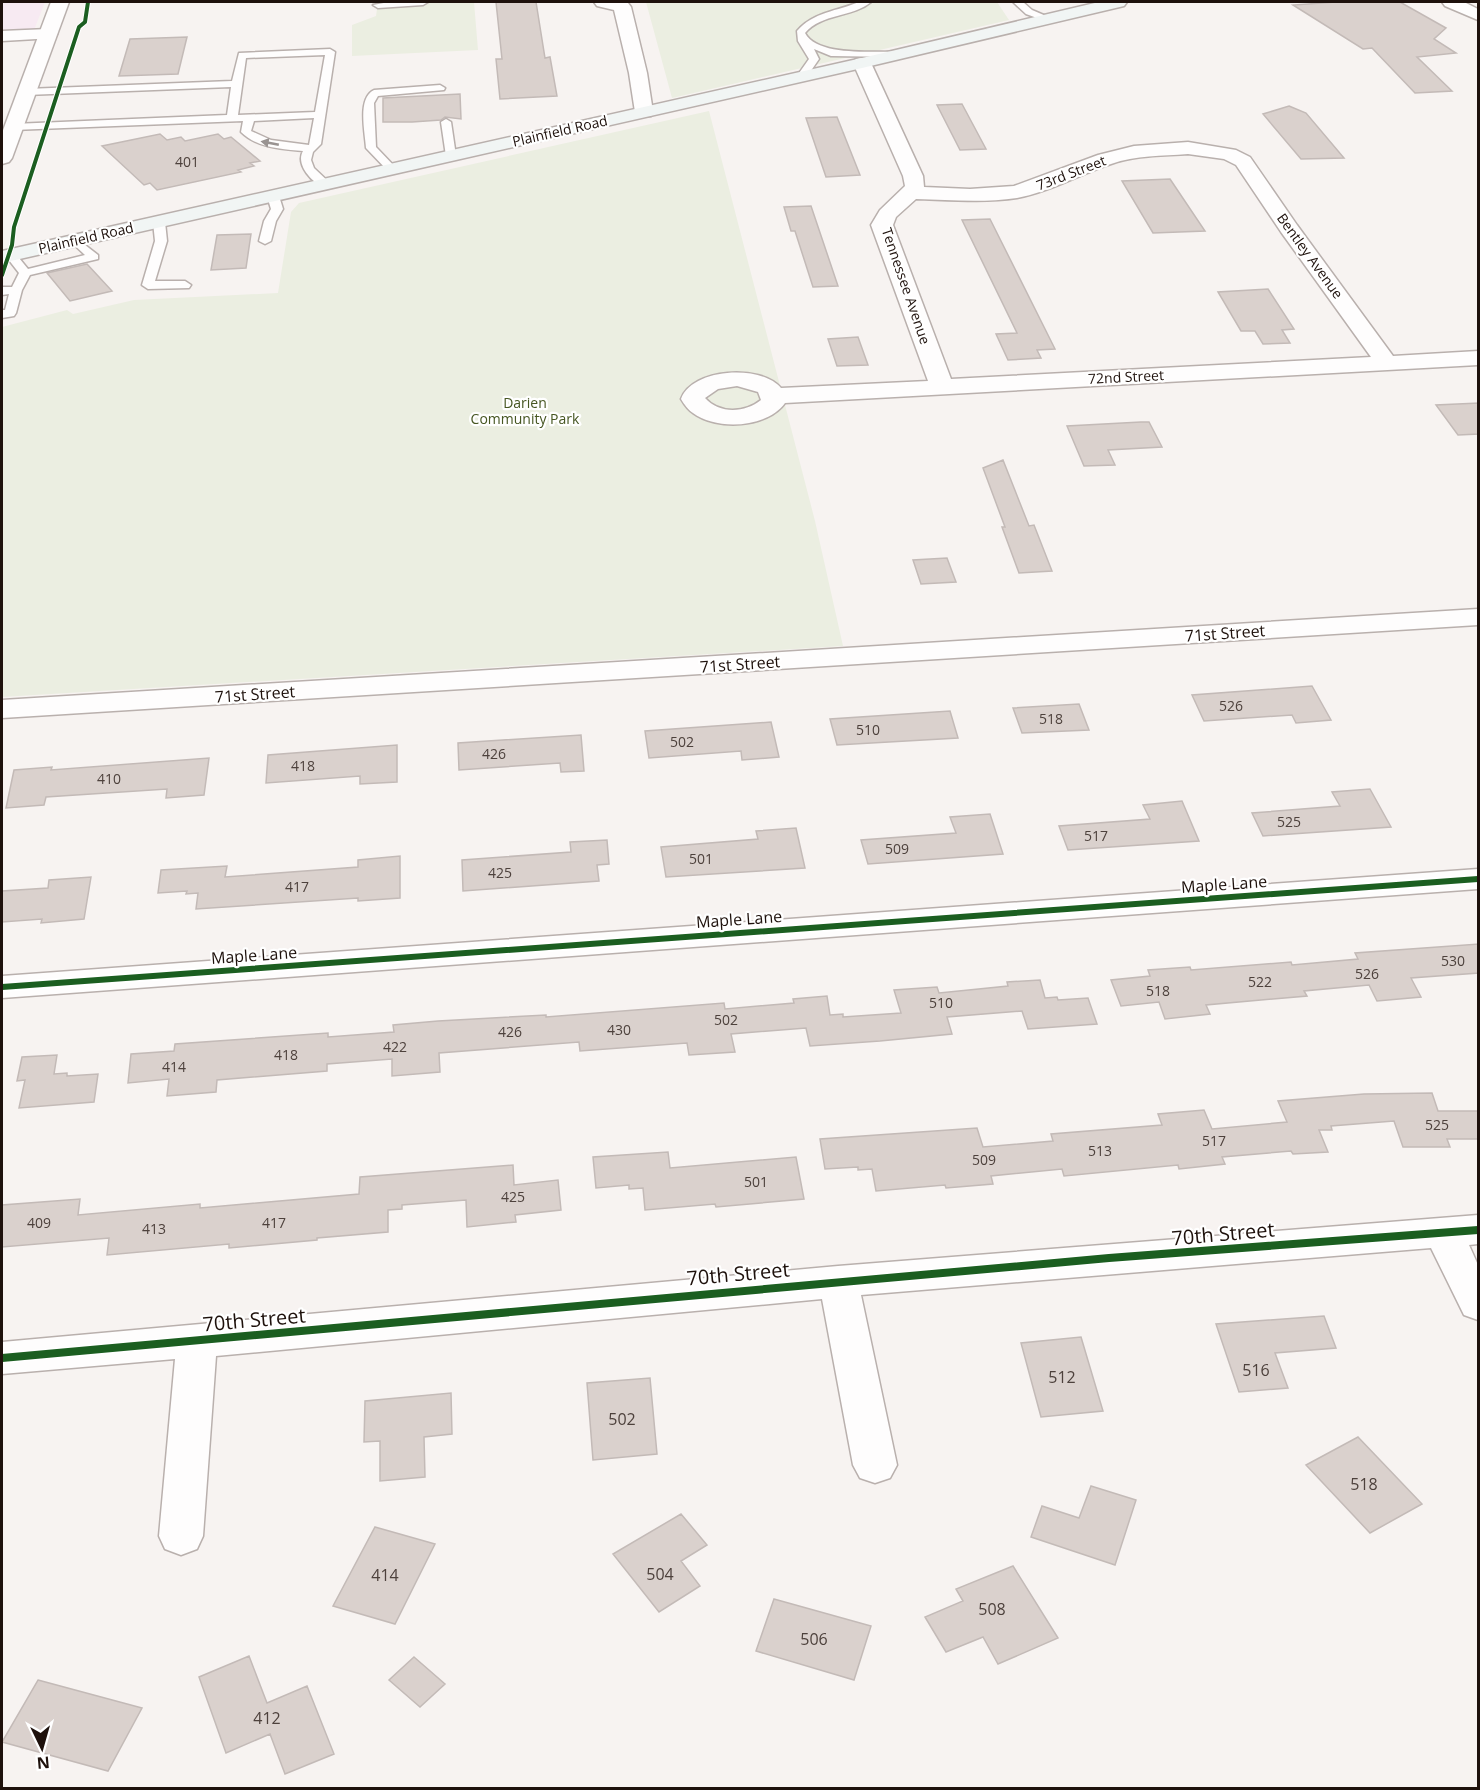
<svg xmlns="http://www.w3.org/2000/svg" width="1480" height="1790" font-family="'Open Sans',sans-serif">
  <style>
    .education { fill: #f7eaf2 }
    .green { fill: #ebeee1 }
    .building { fill: #dad1cd; stroke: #c3bab7; stroke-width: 1.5 }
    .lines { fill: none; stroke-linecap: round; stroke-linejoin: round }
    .service-casing { stroke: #b9b0ad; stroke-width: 3 }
    .minor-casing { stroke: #b9b0ad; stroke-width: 3 }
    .tertiary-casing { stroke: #b9b0ad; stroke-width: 3 }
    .secondary-casing { stroke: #b9b0ad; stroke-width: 3 }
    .service { fill: #fefdfd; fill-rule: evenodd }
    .minor { fill: #fefdfd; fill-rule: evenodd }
    .tertiary { fill: #fefdfd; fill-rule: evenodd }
    .secondary { fill: #f1f5f4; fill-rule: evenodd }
    .cycleway-far2-casing { stroke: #fff; stroke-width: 6 }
    .cycleway-far1-casing { stroke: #fff; stroke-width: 10 }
    .cycleway-casing { stroke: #fff; stroke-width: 11 }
    .cycleway-far2 { stroke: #1b5e20; stroke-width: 4 }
    .cycleway-far1 { stroke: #1b5e20; stroke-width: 6 }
    .cycleway { stroke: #1b5e20; stroke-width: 8 }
    .oneway { fill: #999391 }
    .labels { text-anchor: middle; stroke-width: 4.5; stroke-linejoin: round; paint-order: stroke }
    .far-street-label { font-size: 14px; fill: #1e110c; stroke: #fff }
    .number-label { font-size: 14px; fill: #4d413c }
    .far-park-label { font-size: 14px; fill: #465622; stroke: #fff }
    .street-label { font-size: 16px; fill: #1e110c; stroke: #fff }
    .near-number-label { font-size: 16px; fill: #4d413c }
    .near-street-label { font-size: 20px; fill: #1e110c; stroke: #fff }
  </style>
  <rect width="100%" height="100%" fill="#f7f3f1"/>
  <!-- education -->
  <path class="education" d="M2 2H45L34 30 2 31Z"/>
  <!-- green -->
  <path class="green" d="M378 2H474L478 50 352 56V25L376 16Z
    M646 2H997L1009 20 672 98Z
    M709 111 815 521 843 646 2 697V327L67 310 73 314 134 300 278 293 291 212 299 203Z"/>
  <!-- building -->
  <path class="building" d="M496 2H536L545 58 550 57 557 96 500 99 496 59H502Z
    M1336 2H1400L1446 28 1434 39 1456 53 1417 57 1452 91 1415 93 1372 48 1363 49 1293 5Z
    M187 37 178 74 119 76 130 39Z
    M460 94 461 119 445 117 441 120 412 122H383V98Z
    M962 104 986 149 960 150 937 105Z
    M1289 106 1306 113 1344 158 1301 159 1263 114Z
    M837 117 860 175 826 177 806 118Z
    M160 134 167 140 181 137 185 141 218 134 224 139 231 137 260 161 250 163 254 166 238 170 241 172 157 190 150 183 144 185 102 146Z
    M1170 179 1205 231 1153 233 1122 181Z
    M811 206 838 286 813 287 795 231H791L784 207Z
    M990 219 1055 349 1037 350 1041 358 1008 360 996 334 1017 333 962 220Z
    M251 234 246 268 211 270 217 235Z
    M87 264 112 291 70 301 47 273Z
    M1268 289 1294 329 1282 330 1290 343 1263 344 1255 331H1241L1218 292Z
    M858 337 868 365 837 366 828 339Z
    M1479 403V434L1458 435 1436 405Z
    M1141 422H1149L1162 447 1108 450 1115 465 1084 466 1067 426Z
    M1003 460 1029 526 1034 525 1052 571 1019 573 1002 527H1005L983 468Z
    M947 558 956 582 921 584 913 560Z
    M1312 686 1331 720 1296 723 1292 715 1204 721 1192 695Z
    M1079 704 1089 730 1022 733 1013 708Z
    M950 711 958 738 837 745 830 719Z
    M771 722 779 757 742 760 741 751 649 758 645 731Z
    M581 735 584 771 561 772 560 763 459 770 458 743Z
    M397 745V782L360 784V776L266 783 268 755Z
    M209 758 204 795 166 798 167 789 46 797 44 805 6 808 14 770 52 767 51 770Z
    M1370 789 1391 827 1263 836 1252 813 1340 806 1332 792Z
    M1182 801 1199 841 1068 850 1059 826 1150 819 1143 805Z
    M990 814 1003 854 868 864 861 840 956 833 950 817Z
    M796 828 805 868 666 877 661 847 758 839 756 831Z
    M607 840 609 864 597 865 599 881 463 891 462 860 571 852 570 842Z
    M400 856V898L358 901V898L196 909 198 893 186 894 187 891 158 893 161 870 227 866 225 877 358 867V860Z
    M91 877 84 919 41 923 42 919 2 922V891L48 888 49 880Z
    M1479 944V973L1411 978 1421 997 1377 1001 1369 985 1304 991 1307 996 1206 1005 1210 1014 1165 1019 1159 1002 1121 1006 1111 980 1150 976 1148 970 1190 967 1191 970 1291 962 1292 965 1358 959 1355 953Z
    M1040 980 1045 998 1057 997 1058 1000 1088 998 1097 1024 1028 1029 1022 1011 947 1017 952 1034 880 1041 810 1046 806 1028 731 1034 735 1052 689 1055 687 1043 580 1051 579 1042 439 1053 440 1072 392 1076V1059L327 1064V1071L217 1080 216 1092 167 1096 169 1079 128 1083 131 1054 174 1051 175 1044 328 1033V1037L394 1032 393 1025 438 1021 546 1015V1017L724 1003 725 1009 794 1003 793 999 827 996 830 1015 843 1014V1017L901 1013 894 990 937 987 939 993 1008 986 1007 982Z
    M57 1055 54 1074 67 1073V1076L98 1074 94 1102 19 1108 25 1080 17 1081 22 1057Z
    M1432 1093 1438 1111H1479V1139H1447L1450 1147H1403L1394 1121 1331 1126 1332 1130H1319L1328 1152 1293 1154 1291 1151 1222 1157 1225 1164 1179 1169 1178 1165 1064 1176 1062 1169 991 1176 993 1184 946 1188 945 1185 876 1191 872 1169 858 1170V1167L825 1169 820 1139 977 1128 983 1147 1053 1141 1051 1134 1162 1125 1158 1114 1204 1110 1212 1129 1287 1122 1278 1101 1364 1094Z
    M668 1152 670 1168 796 1157 804 1199 716 1207 715 1204 645 1210 643 1188 629 1189V1185L596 1188 593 1157Z
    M513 1165 514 1185 558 1180 561 1210 515 1215 516 1222 467 1227 466 1200 402 1205V1209L388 1210V1232L317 1238V1240L229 1248V1244L107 1255 109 1238 2 1247V1205L80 1199 78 1215 200 1204V1208L359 1194 360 1177Z
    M1324 1316 1336 1348 1275 1353 1288 1388 1239 1392 1216 1324Z
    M1081 1337 1103 1411 1041 1417 1021 1343Z
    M650 1378 657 1454 593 1460 587 1383Z
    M451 1393 452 1434 424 1437 425 1477 380 1481V1441L364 1442 365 1401Z
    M1358 1437 1422 1504 1370 1533 1306 1465Z
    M1091 1486 1136 1500 1115 1565 1031 1537 1042 1506 1079 1518Z
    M681 1514 707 1545 681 1561 700 1586 659 1612 613 1554Z
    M375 1527 435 1544 395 1624 333 1606Z
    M1013 1566 1058 1638 998 1664 983 1637 946 1652 925 1617 963 1601 956 1589Z
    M774 1599 871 1626 854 1680 756 1651Z
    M249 1656 267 1703 307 1686 334 1754 285 1774 270 1734 226 1753 199 1677Z
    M414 1657 445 1684 420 1707 389 1680Z
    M38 1680 142 1708 108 1771 2 1742Z"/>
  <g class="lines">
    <!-- service casing -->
    <g class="service-casing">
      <path id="service" d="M389 2H428L423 5 378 8 373 5Z
        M859 2H871C852 18 822 13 805 33 817 56 870 51 893 52L896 53V57L831 56 814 49 819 59 806 78H798L797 76 809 59 798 41 797 31C813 12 838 11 859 2Z
        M1013 2H1023L1032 10 1053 19 1048 22 1026 14Z
        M330 49 335 52 321 144 313 152 311 160 314 168 332 185 326 188C313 184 295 165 303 151 282 149 257 148 241 132L243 121 13 130 8 127 13 124 227 115 231 87 26 95 21 92 26 89 232 81 239 53ZM325 55 315 112 238 115 246 58ZM314 118 309 145 271 140 251 131 254 121Z
        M440 85 445 88 444 90 378 96 374 103 376 147 398 170 393 173 389 172 366 148C365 132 357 98 374 90Z
        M446 119 451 122 456 156 451 159 446 156 441 122Z
        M273 193 279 196 283 209 276 221 271 241 265 244 259 241 264 221 271 209 267 196Z
        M159 219 165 222 167 241 155 281H185L191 285 189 288 148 289 142 285 155 241 153 222Z
        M76 238 98 255V259L30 275 22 290 16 313 14 316 2 318V310H5L9 294 2 295V287H12L19 273 5 255 7 253H15L28 269 85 255 70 241Z"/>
    </g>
    <!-- minor casing -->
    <g class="minor-casing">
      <path id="minor" d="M594 2 628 3 631 7 647 73 653 112 651 116H637L635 112 629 73 614 10 597 6Z
        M1442 2H1464L1478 9V20L1445 6Z
        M48 29 54 30 57 34 54 38 2 41V31Z
        M862 58 868 59 871 63 923 176 924 187 970 189 1014 186 1098 155 1134 146 1188 142 1236 150 1250 157 1297 225 1393 356 1478 351V365L785 403C767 428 717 431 693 413 688 410 684 404 681 399 692 368 761 364 781 388L928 381 871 225 880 210 905 186 903 176 853 63 856 59ZM1188 154 1224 159 1236 165 1281 232 1371 357 951 379 893 225 896 217 916 199C949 200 984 203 1017 198 1050 192 1080 174 1111 164 1136 155 1162 156 1188 154ZM737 386 758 392 761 400C745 413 719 414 705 398L718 389Z
        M1478 609V625L2 718V700Z
        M1478 869V889L2 998V976Z
        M1478 1215V1244L1469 1245 1478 1265V1320L1464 1315 1431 1248 861 1295 897 1465 890 1478 875 1483 860 1478 853 1465 822 1299 216 1356 203 1536 197 1549 181 1555 165 1549 159 1536 175 1359 2 1374V1342L838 1266Z"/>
    </g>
    <!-- tertiary casing -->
    <g class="tertiary-casing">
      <path id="tertiary" d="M51 2H69L12 158 9 162 2 164V133Z"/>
    </g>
    <!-- secondary casing -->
    <g class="secondary-casing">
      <path id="secondary" d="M1099 2H1127L1124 6 862 68 2 263V251L862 58Z"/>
    </g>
    <!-- service -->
    <use href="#service" class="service"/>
    <!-- minor -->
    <use href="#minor" class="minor"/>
    <!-- tertiary -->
    <use href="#tertiary" class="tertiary"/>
    <!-- secondary -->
    <use href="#secondary" class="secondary"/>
    <!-- cycleway-far2 casing -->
    <g class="cycleway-far2-casing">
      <path id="cycleway-far2" d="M2 275 12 245 14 227 79 27 85 22 88 2"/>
    </g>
    <!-- cycleway-far1 casing -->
    <g class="cycleway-far1-casing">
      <path id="cycleway-far1" d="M2 987 1478 879"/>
    </g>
    <!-- cycleway casing -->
    <g class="cycleway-casing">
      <path id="cycleway" d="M2 1358 1109 1258 1478 1230"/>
    </g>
    <!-- cycleway-far2 -->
    <use href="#cycleway-far2" class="cycleway-far2"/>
    <!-- cycleway-far1 -->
    <use href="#cycleway-far1" class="cycleway-far1"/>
    <!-- cycleway -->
    <use href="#cycleway" class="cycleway"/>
  </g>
  <!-- one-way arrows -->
  <defs><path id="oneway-solid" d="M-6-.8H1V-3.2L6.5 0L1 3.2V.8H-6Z" transform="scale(1.5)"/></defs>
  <use class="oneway" href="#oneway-solid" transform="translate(270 143) rotate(-169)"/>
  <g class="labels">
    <!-- far-street labels -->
    <g class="far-street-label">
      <text transform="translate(560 131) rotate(-13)" y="5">Plainfield Road</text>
      <text transform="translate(1071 173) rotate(-21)" y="5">73rd Street</text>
      <text transform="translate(86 238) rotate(-13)" y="5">Plainfield Road</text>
      <text transform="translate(1310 256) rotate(54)" y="5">Bentley Avenue</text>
      <text transform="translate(906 286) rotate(71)" y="5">Tennessee Avenue</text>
      <text transform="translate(1126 377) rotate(-3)" y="5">72nd Street</text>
    </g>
    <!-- number labels -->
    <g class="number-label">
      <text x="187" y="167">401</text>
      <text x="1231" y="711">526</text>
      <text x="1051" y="724">518</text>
      <text x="868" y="735">510</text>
      <text x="682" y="747">502</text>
      <text x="494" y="759">426</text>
      <text x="303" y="771">418</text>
      <text x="109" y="784">410</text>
      <text x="1289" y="827">525</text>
      <text x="1096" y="841">517</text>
      <text x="897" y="854">509</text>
      <text x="701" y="864">501</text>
      <text x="500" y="878">425</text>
      <text x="297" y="892">417</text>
      <text x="1453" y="966">530</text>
      <text x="1367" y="979">526</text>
      <text x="1260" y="987">522</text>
      <text x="1158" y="996">518</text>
      <text x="941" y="1008">510</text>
      <text x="726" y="1025">502</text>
      <text x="619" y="1035">430</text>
      <text x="510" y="1037">426</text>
      <text x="395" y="1052">422</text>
      <text x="286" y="1060">418</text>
      <text x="174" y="1072">414</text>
      <text x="1437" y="1130">525</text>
      <text x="1214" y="1146">517</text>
      <text x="1100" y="1156">513</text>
      <text x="984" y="1165">509</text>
      <text x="756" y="1187">501</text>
      <text x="513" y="1202">425</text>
      <text x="39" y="1228">409</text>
      <text x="274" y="1228">417</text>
      <text x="154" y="1234">413</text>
    </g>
    <!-- far-park labels -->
    <g class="far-park-label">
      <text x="525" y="408">Darien<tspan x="525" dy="16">Community Park</tspan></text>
    </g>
    <!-- street labels -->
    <g class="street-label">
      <text transform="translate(1225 633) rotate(-4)" y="6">71st Street</text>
      <text transform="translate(740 664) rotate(-4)" y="6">71st Street</text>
      <text transform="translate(255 694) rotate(-4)" y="6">71st Street</text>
      <text transform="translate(1224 884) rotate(-4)" y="6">Maple Lane</text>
      <text transform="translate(739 919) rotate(-4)" y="6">Maple Lane</text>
      <text transform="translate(254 955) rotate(-4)" y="6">Maple Lane</text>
    </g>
    <!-- near-number labels -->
    <g class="near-number-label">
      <text x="1256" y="1376">516</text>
      <text x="1062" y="1383">512</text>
      <text x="622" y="1425">502</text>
      <text x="1364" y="1490">518</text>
      <text x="660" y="1580">504</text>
      <text x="385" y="1581">414</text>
      <text x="992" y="1615">508</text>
      <text x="814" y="1645">506</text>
      <text x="267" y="1724">412</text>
    </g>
    <!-- near-street labels -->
    <g class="near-street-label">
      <text transform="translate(1223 1234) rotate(-5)" y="7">70th Street</text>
      <text transform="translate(738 1274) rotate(-5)" y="7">70th Street</text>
      <text transform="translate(254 1320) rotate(-5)" y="7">70th Street</text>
    </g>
  </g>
  <!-- border -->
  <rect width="1480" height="1790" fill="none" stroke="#1e110c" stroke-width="6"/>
  <!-- north arrow -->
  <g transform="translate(42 1748) rotate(175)" stroke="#ffffff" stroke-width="4.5" paint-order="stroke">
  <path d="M0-4.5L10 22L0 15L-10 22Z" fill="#1e110c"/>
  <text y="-9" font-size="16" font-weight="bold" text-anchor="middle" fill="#1e110c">N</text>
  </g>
</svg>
